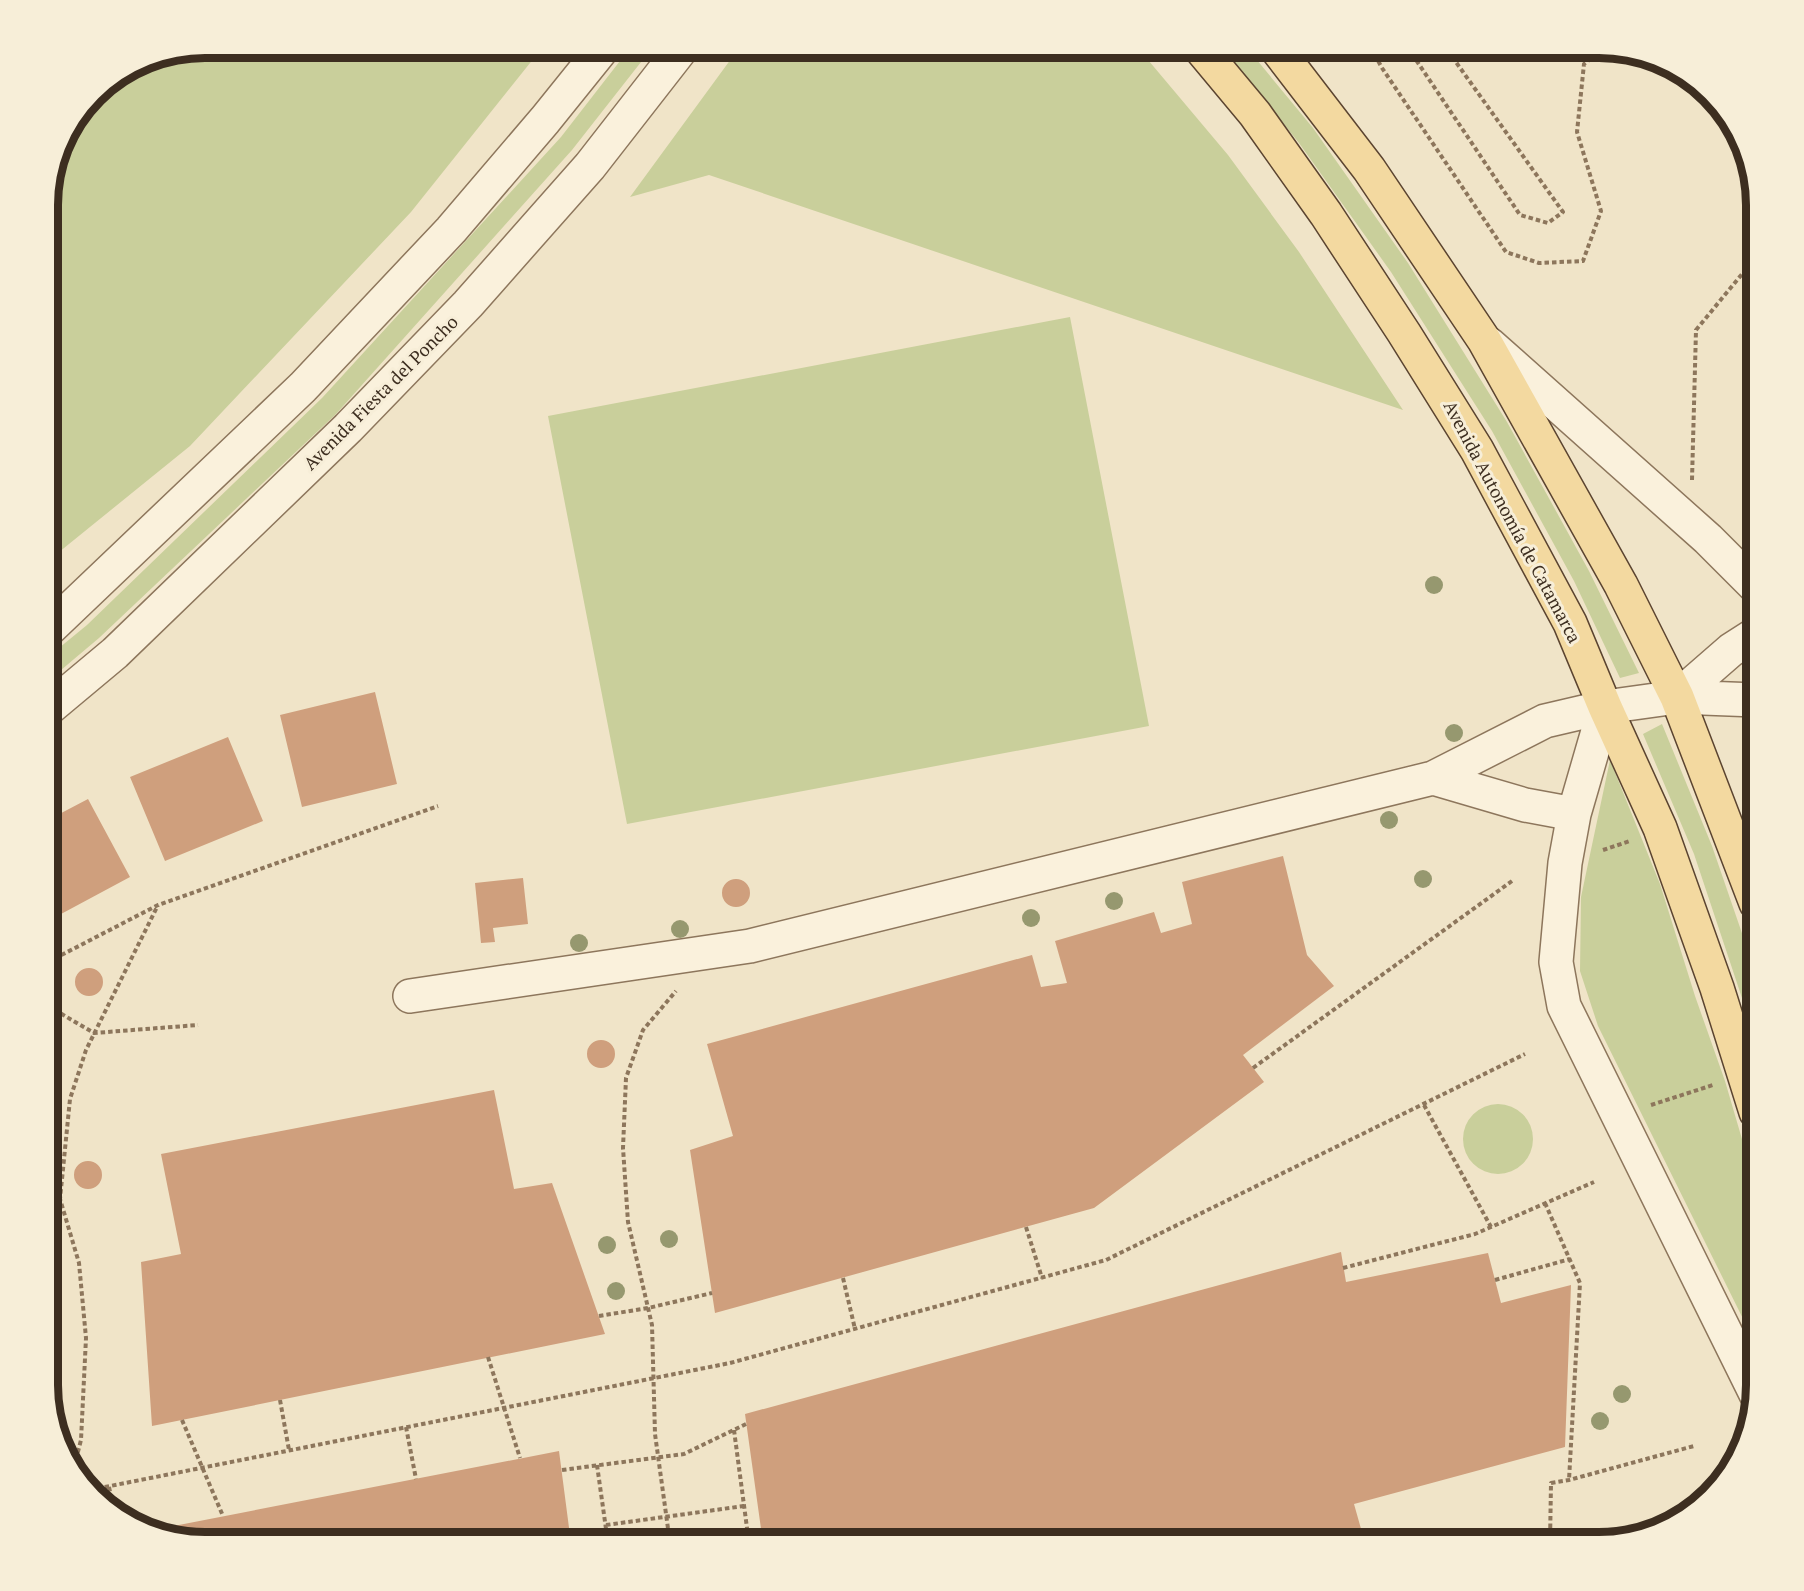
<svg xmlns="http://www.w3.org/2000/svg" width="1804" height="1591" font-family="'PT Serif',serif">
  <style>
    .green { fill: #c9cf9b }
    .building { fill: #cf9f7d }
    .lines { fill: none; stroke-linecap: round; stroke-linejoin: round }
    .minor-casing { stroke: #8d765c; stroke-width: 36 }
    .major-casing { stroke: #5b4430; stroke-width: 36 }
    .path { stroke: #8d765c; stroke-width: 4; stroke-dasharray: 4.5 3; stroke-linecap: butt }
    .minor { stroke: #faf1dc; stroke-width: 33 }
    .major { stroke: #f3d9a0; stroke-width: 33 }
    .tree { fill: #96986f }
    .labels { text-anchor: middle; stroke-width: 6; stroke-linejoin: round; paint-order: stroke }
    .street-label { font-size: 18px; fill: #3d2e20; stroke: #f7eed8 }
    .rim { fill: none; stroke: #3d2e20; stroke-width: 8 }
  </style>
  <rect width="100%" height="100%" fill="#f0e4c8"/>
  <!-- green -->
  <path class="green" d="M206 48H542L411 212 190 446 48 561V195L64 136 102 87 146 60Z
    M630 48H652L572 150 336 414 99 638 48 681V657L87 625 322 398 561 137Z
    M739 48H1138L1228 155 1299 252 1403 410 709 175 630 197Z
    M1223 48H1247L1313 128 1408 263 1507 422 1589 571 1639 673 1620 678 1574 581 1492 431 1391 272 1299 143Z
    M1070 317 1149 726 627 824 548 416Z
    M1662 724 1712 846 1756 974V1040L1694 854 1643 734Z
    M1610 760 1660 884 1695 996 1725 1081 1756 1187V1345L1598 1026 1580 971 1581 897Z
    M1463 1139a35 35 0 1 1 70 0a35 35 0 1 1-70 0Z"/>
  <!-- building -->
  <path class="building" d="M375 692 397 784 302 807 280 715Z
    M228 737 263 821 165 861 130 777Z
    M88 799 130 877 48 921V820Z
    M1283 856 1307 955 1334 986 1243 1055 1264 1082 1094 1208 715 1313 690 1150 733 1136 707 1044 1032 955 1041 987 1067 983 1055 941 1154 912 1161 933 1192 924 1182 882Z
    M523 878 528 924 493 928 495 942 481 943 475 883Z
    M722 893a14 14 0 1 1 28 0a14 14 0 1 1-28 0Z
    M75 982a14 14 0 1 1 28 0a14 14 0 1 1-28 0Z
    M587 1054a14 14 0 1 1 28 0a14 14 0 1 1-28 0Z
    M494 1090 514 1189 552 1183 605 1334 152 1426 141 1262 181 1254 161 1154Z
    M74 1175a14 14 0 1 1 28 0a14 14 0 1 1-28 0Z
    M1341 1252 1346 1282 1488 1253 1501 1303 1571 1285 1565 1447 1354 1504 1365 1543H763L745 1414Z
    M559 1451 571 1543H206L148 1531Z"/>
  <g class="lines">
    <!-- minor casing -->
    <g class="minor-casing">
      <path id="minor" d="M1489 344 1708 539 1756 587
        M48 630 303 387 451 230 545 120 603 48
        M1677 697 1731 650 1756 634
        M1605 707 1574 814 1565 863 1556 962 1564 1006 1756 1394
        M48 709 115 653 348 428 468 304 590 166 682 48
        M1433 778 1525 805 1574 814
        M410 996 750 946 1433 778 1545 721 1605 707 1677 697 1756 700"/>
    </g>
    <!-- major casing -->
    <g class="major-casing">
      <path id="major" d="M1200 48 1255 114 1326 214 1404 333 1477 450 1570 623 1605 707 1660 828 1717 988 1756 1112
        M1276 48 1369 169 1484 340 1621 585 1677 697 1756 903"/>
    </g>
    <!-- path -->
    <path class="path" d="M1371 48 1382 68 1506 252 1539 263 1583 261 1601 211 1577 132 1584 64 1603 49
      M1408 48 1520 215 1548 223 1563 212 1453 58 1452 48
      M1692 480 1696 330 1756 257
      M1603 850 1630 841
      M48 962 158 905 438 806
      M48 1006 94 1033 198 1025
      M1253 1068 1512 881
      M1424 1105 1491 1227
      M1651 1105 1713 1085
      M1545 1203 1580 1283 1569 1480
      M1026 1227 1042 1278
      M1343 1268 1475 1234 1594 1182
      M843 1278 855 1329
      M1495 1280 1570 1259
      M599 1316 648 1308 712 1293
      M488 1357 520 1458
      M280 1400 289 1450
      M182 1420 223 1516
      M406 1427 416 1479
      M734 1430 749 1543
      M597 1465 608 1543
      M74 1467 81 1440 86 1338 79 1263 60 1199 70 1099 86 1050 158 905
      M562 1470 684 1454 746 1424
      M109 1487 114 1510
      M90 1490 730 1363 1106 1260 1525 1054
      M606 1525 744 1506
      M670 1543 655 1434 652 1325 628 1222 623 1148 626 1078 643 1030 676 991
      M1550 1543 1551 1483 1569 1480 1694 1446"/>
    <!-- minor -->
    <use href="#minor" class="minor"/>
    <!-- major -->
    <use href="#major" class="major"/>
  </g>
  <!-- trees -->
  <g class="tree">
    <circle cx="1434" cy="585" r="9"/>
    <circle cx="1454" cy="733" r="9"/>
    <circle cx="1389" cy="820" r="9"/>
    <circle cx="1423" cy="879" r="9"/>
    <circle cx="1114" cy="901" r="9"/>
    <circle cx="1031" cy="918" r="9"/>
    <circle cx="680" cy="929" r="9"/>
    <circle cx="579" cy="943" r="9"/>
    <circle cx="669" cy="1239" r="9"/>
    <circle cx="607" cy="1245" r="9"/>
    <circle cx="616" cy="1291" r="9"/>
    <circle cx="1622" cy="1394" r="9"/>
    <circle cx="1600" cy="1421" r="9"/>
  </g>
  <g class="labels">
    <!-- street labels -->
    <g class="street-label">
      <text transform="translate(381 393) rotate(-45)" y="6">Avenida Fiesta del Poncho</text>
      <text transform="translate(1512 522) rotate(62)" y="6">Avenida Autonomía de Catamarca</text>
    </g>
  </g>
  <!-- crop -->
  <path d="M0 0H1804V1591H0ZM205 58H1599A147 147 0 0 1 1746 205V1385A147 147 0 0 1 1599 1532H205A147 147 0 0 1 58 1385V205A147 147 0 0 1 205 58Z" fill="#f7eed8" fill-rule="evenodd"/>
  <path class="rim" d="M205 58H1599A147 147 0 0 1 1746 205V1385A147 147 0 0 1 1599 1532H205A147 147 0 0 1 58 1385V205A147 147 0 0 1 205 58Z"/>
</svg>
